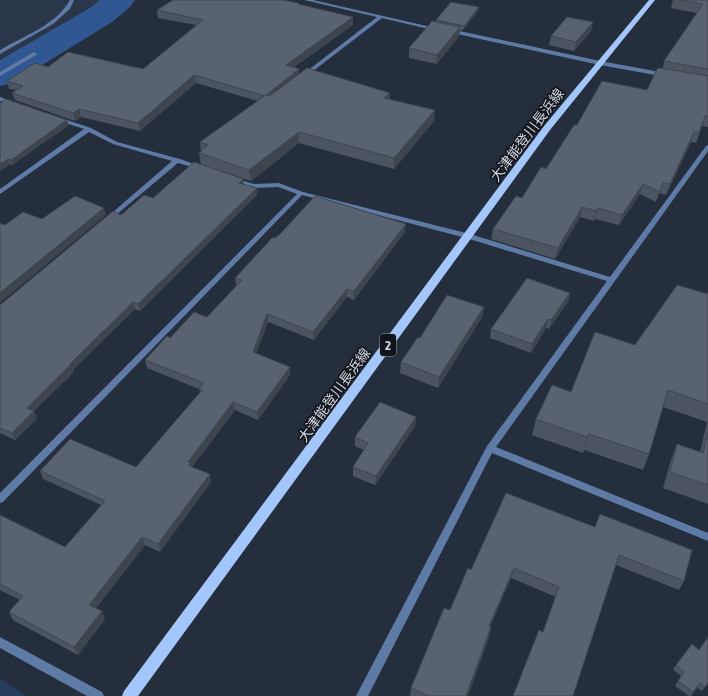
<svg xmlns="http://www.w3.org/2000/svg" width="708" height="696" font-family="'Asap Condensed','Noto Sans JP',sans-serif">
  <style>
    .built { fill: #2a374a }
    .green { fill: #253c5d }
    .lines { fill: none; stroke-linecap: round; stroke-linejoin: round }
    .river { fill: #305791; fill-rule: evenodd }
    .lane { fill: #5e7ba5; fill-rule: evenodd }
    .street { fill: #5e7ba5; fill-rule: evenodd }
    .primary { fill: #a3c7fc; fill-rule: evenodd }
    .wall { fill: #4c5461 }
    .shaded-wall { fill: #3e454f }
    .building { fill: #586271; stroke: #3e454f }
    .labels { text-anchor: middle; stroke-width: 3.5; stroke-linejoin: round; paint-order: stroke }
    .shield { fill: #12161c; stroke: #989ea6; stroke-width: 1 }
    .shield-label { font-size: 13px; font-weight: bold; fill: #d2d8e1 }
    .street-label { font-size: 14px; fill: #d2d8e1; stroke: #12161c }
  </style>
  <rect width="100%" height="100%" fill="#252e3c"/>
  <!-- built -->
  <path class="built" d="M0 0H113L101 10 0 71Z"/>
  <!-- green -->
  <path class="green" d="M0 678 27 696H0Z"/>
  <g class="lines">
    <!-- river -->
    <path class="river" d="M100 0H135L130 7 112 22 13 83 0 86V60L90 8Z"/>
    <!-- lane -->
    <path class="lane" d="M70 0H74L70 9 53 24 0 54V50C24 36 56 25 70 0Z"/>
    <!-- street -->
    <path class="street" d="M304 0H313L440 29 437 31 382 18 304 78 302 77V75L377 17Z
      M450 29 600 61 666 73 669 75 666 77 600 65 448 32V30Z
      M34 52 37 54 36 55 0 76V72Z
      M0 97 17 103 18 104 15 106 0 101Z
      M58 117 91 128 117 142 180 159 205 168 202 170 178 163 110 220H106V218L172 161 113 144 89 132 0 194V189L84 129 56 120V118Z
      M708 145V151L496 447 708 533V541L492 453 368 696H356L487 446 607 281 466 238 302 195 3 502 0 503V493L297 194 278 187 253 188 233 181V179H237L254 184 279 183 303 192 470 234 610 277 706 146Z
      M0 637 102 692 104 696H87L0 648Z"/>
    <!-- primary -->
    <path class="primary" d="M649 0H655L550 130 138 696H122L124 691 544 126Z"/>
  </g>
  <!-- wall -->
  <path class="wall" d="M673 0H708V127L702 126 696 143 691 142 666 195 659 193 656 202 640 194 619 225 595 219 594 221 580 217 555 259 491 239 493 229 522 198 546 169 577 125 647 90 663 68 664 61 697 13 671 8Z
    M299 4 353 25 294 67 299 69V74L390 100 434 121 394 169 299 143 251 181 219 170 243 179 244 184 257 195 140 311 135 309 73 370 74 372 34 411 37 419 15 440 0 433V305L121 215 153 198 201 164 199 153 201 152 200 142 258 101 196 83 140 131 81 117 75 121 15 100 12 93 16 90 9 89 7 81 48 67 143 69 196 25 158 18 157 10Z
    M479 7 478 11 463 30H460L459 36 437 64 409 58V48L436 22V20Z
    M593 22 591 31 574 51 549 45 551 36Z
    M0 103 69 125 12 165 10 164 0 171Z
    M405 232 354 300 347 297 314 340 268 322 256 353 290 367V375L258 420 235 410 192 467 211 482 160 552 145 545 96 608 102 611 105 619 78 655 13 620 9 612 20 600 0 590V515L65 547 101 505 43 479 40 471 136 467 200 393 199 389 147 368 145 360 170 338 207 317 236 286 235 278 275 238Z
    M570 293 568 302 549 329 546 328 531 353 490 338 491 329Z
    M708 294V504L663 488 671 460 677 444 700 452 707 422 663 407 649 454 643 470 584 450 583 453 532 435 536 419 635 345Z
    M484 307 482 317 438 388 400 373 401 362 420 338Z
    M416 417 415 426 375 485 353 476V467L364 450 355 446V437Z
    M506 493 684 581 679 590 616 565 543 632 556 597 511 578 490 627 489 637 468 696H410L411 688 450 610 471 570Z
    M676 665 708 683 702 691 697 688 691 696H689L675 686 681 676 673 670Z"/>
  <!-- shaded-wall -->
  <path class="shaded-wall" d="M479 7 478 11 463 30 464 26Z
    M353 17V25L286 72V65Z
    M593 22 591 31 574 51 576 42Z
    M460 27 459 36 437 64V55Z
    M299 69V76L266 103 265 96Z
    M194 75 196 83 140 131 138 123Z
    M390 93V104L384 98Z
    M79 109 81 117 75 121 73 113Z
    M435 110 434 121 394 169V158Z
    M67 120 69 125 12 165 11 160Z
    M299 132V143L251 181 249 170Z
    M694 132 691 142 666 195 670 184Z
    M8 159 10 164 0 171V164Z
    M243 179 244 186 239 183Z
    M643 184 640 194 619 225 622 215Z
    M257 188V195L140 311 138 304Z
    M582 207 580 217 555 259 558 248Z
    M104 208 106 215 0 303V293Z
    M598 208 595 219 594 221 596 211Z
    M406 224 405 232 354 300V291Z
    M347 289V297L314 340 313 332Z
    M570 293 568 302 549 329 551 320Z
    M133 302 135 309 73 370 74 372 34 411 37 419 15 440 12 433 27 408 70 364Z
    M484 307 482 317 438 388 439 377Z
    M267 314 268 322 253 360V352Z
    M548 319 546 328 531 353 532 344Z
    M290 367V375L258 420 257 412Z
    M233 402 235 410 192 467 191 474 188 462Z
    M416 417 415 426 375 485 376 476Z
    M589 434 584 450 583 453 587 437Z
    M210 474 211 482 160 552 158 544Z
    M142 537 145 545 92 612 89 605Z
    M514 568 511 578 486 635 489 626Z
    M102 611 105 619 78 655 74 647Z
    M491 627 489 637 468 696H466Z"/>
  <!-- building -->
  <path class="building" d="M173 0H283L299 3 298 4 353 17 286 65 299 69 265 96 194 75 138 123 79 109 73 113 12 93 23 86 7 81 35 63 48 67 68 52 143 69 203 20 157 10Z
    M679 0H708V69L664 61 703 4Z
    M451 2 479 7 464 26 436 20Z
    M567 17 593 22 576 42 551 36Z
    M432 21 460 27 437 55 409 48Z
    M307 68 390 93 384 98 435 110 394 158 299 132 249 170 199 153 208 145 200 142 266 95H271Z
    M660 68 708 76V116H705L699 133 694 132 670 184 663 183 659 192 643 184 622 215 598 208 596 211 582 207 558 248 493 229 516 196 522 198 541 167 546 169 574 125H577L602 81 647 90 657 69Z
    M6 99 67 120 11 160 8 159 0 164V103Z
    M194 162 243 179 239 183 257 188 138 304 133 302 70 364H71L27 408 34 411 12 433 0 428V305L113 211 121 215 144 195 153 198Z
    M75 196 104 208 0 293V223L5 225 23 212 42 219Z
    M315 196 406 224 354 291 347 289 313 332 267 314 253 352 290 367 257 412 233 402 188 462 191 463 189 466 210 474 158 544 142 537 89 605 102 611 74 647 9 612 23 596 0 584V515L65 547 105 501 40 471 70 439 136 467 202 390 199 389 204 383 145 360 167 336 170 338 194 312 207 317 242 280 235 278 272 238H275L281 233Z
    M527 278 570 293 551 320 548 319 532 344 491 329Z
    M677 285 708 294V404L668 390 649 454 589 434 587 437 536 419 552 385 571 392 595 332 635 345Z
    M447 295 484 307 439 377 401 362 418 337 420 338Z
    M380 402 416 417 376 476 353 467 368 443 355 437Z
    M708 431V485L670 472 677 444 703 453Z
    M506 493 595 527 600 514 692 550 684 581 619 555 573 696H513L539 630 543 632 559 587 514 568 489 626 491 627 466 696H429L411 688 444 608 450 610 468 568 471 570Z
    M708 637V683L705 687 700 683 693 692 678 681 684 672 676 665 692 644 699 650Z"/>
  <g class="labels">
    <!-- shield labels -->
    <rect class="shield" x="380" y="334" width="16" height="22" rx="3"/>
    <g class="shield-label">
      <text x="388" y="350">2</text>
    </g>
    <!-- street labels -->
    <g class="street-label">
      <text transform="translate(527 135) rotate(-53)" y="5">大津能登川長浜線</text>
      <text transform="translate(334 395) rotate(-54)" y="5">大津能登川長浜線</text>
    </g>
  </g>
</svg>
